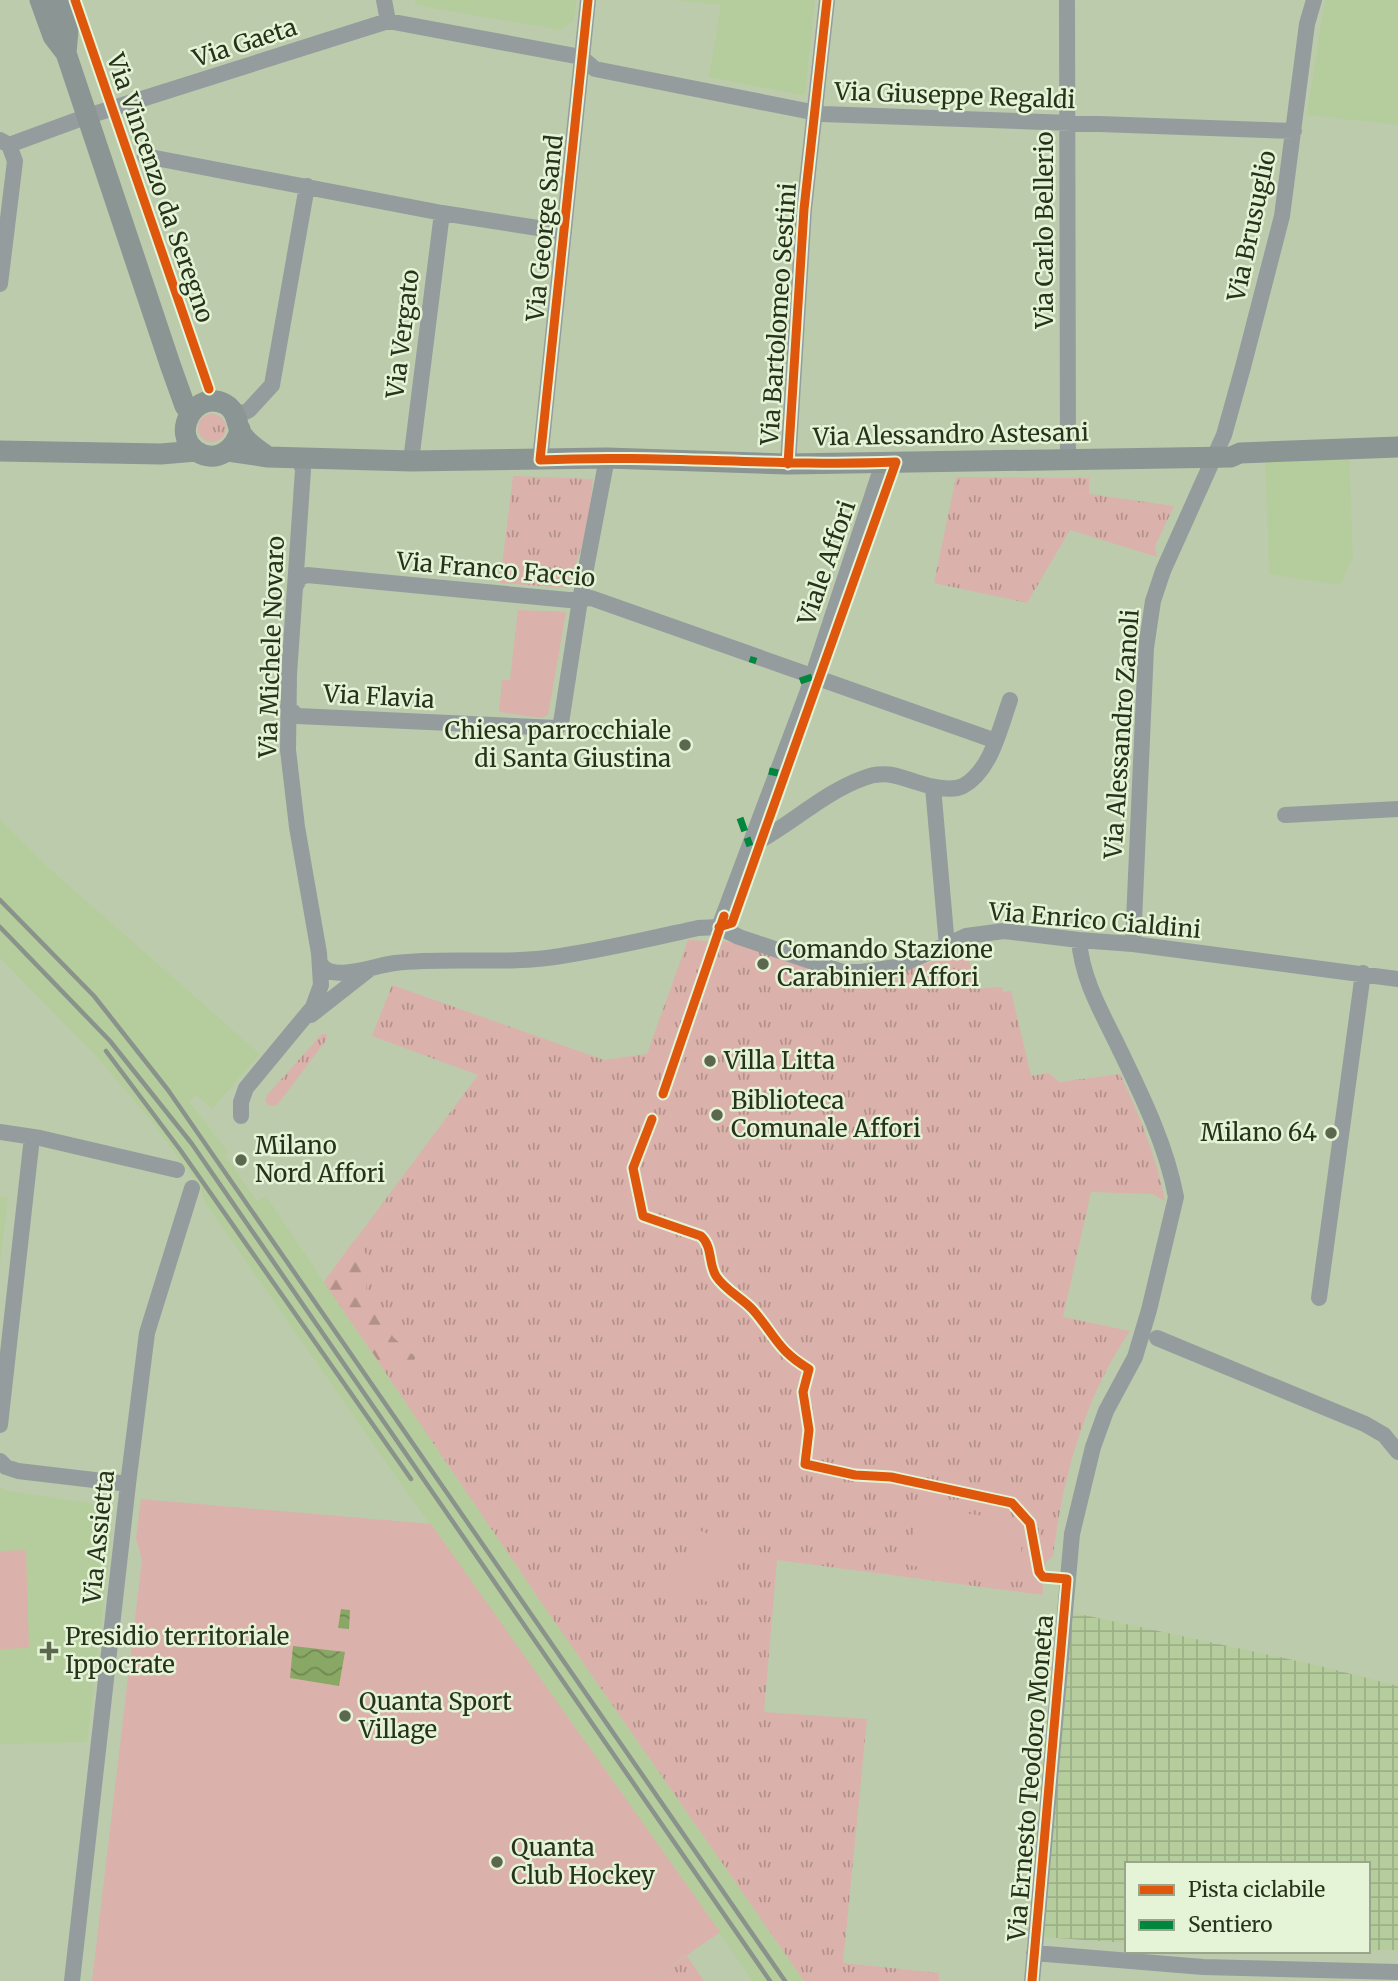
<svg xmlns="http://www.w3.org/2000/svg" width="1398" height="1981" font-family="Merriweather,serif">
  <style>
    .built { fill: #b5cd9c }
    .industrial { fill: url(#industrial-grid) }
    .grass { fill: url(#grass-tufts) }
    .forest { fill: url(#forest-firs) }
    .garden { fill: #dbb1ab }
    .water { fill: url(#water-waves) }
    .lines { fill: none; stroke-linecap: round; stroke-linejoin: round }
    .minor { stroke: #959c9e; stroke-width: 16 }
    .major { stroke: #8b9593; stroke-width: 21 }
    .rail { stroke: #8a928c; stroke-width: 4.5 }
    .quiet { stroke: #00873e; stroke-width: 7; stroke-dasharray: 14 7; stroke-linecap: butt }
    .cycleway-casing { stroke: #e5f4d7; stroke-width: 13 }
    .cycleway { stroke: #de570d; stroke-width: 9 }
    .poi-dot { fill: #5b684e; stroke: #e5f4d7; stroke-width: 2.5 }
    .labels { text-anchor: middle; stroke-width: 5; stroke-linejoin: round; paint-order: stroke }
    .street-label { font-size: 24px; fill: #27321b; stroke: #e5f4d7 }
    .poi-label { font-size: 24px; fill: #27321b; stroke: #e5f4d7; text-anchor: start }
  </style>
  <defs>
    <pattern id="industrial-grid" width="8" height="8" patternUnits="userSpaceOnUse" patternTransform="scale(1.75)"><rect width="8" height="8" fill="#b5cd9c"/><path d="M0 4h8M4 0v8" fill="none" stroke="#9cb086"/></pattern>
    <pattern id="grass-tufts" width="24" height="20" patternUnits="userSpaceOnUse" patternTransform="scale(1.75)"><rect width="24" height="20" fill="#dbb1ab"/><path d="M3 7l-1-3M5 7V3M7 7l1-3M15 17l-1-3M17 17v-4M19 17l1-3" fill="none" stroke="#b2918a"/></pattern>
    <pattern id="forest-firs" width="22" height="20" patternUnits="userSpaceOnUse" patternTransform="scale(1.75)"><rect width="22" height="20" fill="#dbb1ab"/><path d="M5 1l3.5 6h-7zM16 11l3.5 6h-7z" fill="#b2918a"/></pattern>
    <pattern id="water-waves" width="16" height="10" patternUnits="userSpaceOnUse" patternTransform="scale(1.75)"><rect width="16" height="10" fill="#89a765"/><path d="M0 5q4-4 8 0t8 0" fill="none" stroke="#708952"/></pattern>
  </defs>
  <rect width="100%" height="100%" fill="#bccbac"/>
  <!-- built -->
  <path class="built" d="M416 0H576L574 21 560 30 415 5Z
    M676 0H815L805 93 801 95 709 77 721 5Z
    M1327 0H1398V125L1307 115 1324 4Z
    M1349 449 1353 557 1340 585 1269 574 1265 452Z
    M0 819 50 869 260 1054 212 1109 197 1095 189 1101 228 1152 225 1155 257 1201 266 1196 541 1602 804 1981H753L399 1481 204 1201 201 1189 150 1119 95 1055 0 958Z
    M0 1196 8 1198 0 1264Z
    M0 1487 8 1491 89 1503 106 1510 110 1519 112 1530 87 1742 0 1744Z"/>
  <!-- industrial -->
  <path class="industrial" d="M1070 1612 1316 1665 1398 1686V1950H1368V1864H1127V1943L1042 1937Z"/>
  <!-- grass -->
  <path class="grass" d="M198 428a14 14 0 1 1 28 0a14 14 0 1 1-28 0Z
    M513 476 593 479 587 532 567 588 500 583Z
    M956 477 1089 478V494L1174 506 1155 546 1157 557 1070 530 1027 603 934 583Z
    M688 940 731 942 847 980H868L959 954 966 949 977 989 1002 987 1003 992 1011 991 1031 1076 1049 1073 1059 1082 1120 1074C1140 1116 1156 1156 1165 1201L1152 1194 1091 1192 1063 1317 1130 1331C1084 1398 1063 1477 1053 1556L1046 1562 1042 1595 777 1560 764 1712 867 1719 843 1963 939 1973V1981H804L541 1602 324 1282 478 1075 372 1036 392 985 604 1060 647 1054Z
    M322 1034H326L327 1039 278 1104 274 1106 268 1105 265 1100 267 1095Z
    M687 1956 704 1981H650Z"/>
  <!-- forest -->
  <path class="forest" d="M354 1240 368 1256 369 1265 366 1289 367 1301 384 1319 393 1337 415 1357 414 1365 409 1367 381 1365 324 1282Z"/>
  <!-- garden -->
  <path class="garden" d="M518 610 566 612 548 715 541 718 499 712 502 680H510Z
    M141 1499 431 1524 720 1932 650 1981H92L142 1560 136 1538Z
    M917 1506 1017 1521 1022 1544 1017 1582 908 1565Z
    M696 1529 733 1544 708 1602 672 1587Z
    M26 1550 29 1648 0 1649V1551Z"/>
  <!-- water -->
  <path class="water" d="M341 1609 350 1610 349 1629 338 1628Z
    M293 1646 345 1652 339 1686 290 1678Z"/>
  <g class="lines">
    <!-- minor -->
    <path class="minor" d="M384 0 388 21
      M1067 0 1068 460
      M0 140 9 145 15 161 0 284
      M9 145 88 116 388 21 581 57 595 69 822 114 1294 131
      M145 156 442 213 564 232
      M237 416 249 410 272 385 307 186
      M540 460 588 0
      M411 461 442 213
      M788 464 804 209 827 0
      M295 587 300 578 307 575 569 600 591 598 996 741
      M288 707 297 716 557 728 561 723 580 600 607 458
      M933 787 947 946
      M1285 815 1398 809
      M750 846C790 826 822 793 864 778 883 770 898 776 916 782 928 786 951 792 963 786 991 771 1000 728 1010 700
      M719 927 807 693 883 463
      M1133 944 1146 648 1153 601 1163 571 1224 435 1243 367 1282 216 1307 24 1314 0
      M320 963C331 984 375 965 395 963 450 957 507 965 561 956 607 949 653 938 698 928L719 927 739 937 843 972H861L896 967 966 936 1004 931 1079 940 1133 944 1398 979
      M311 1015 371 968
      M241 1116V1102L246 1088 313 1007 321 985 319 953 297 827 288 750 289 675 303 470 299 458
      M0 1132 40 1138 177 1170
      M1319 1298 1363 973
      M1157 1338 1365 1424 1384 1435 1398 1452
      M0 1425 32 1137
      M0 1461 6 1467 18 1471 128 1484
      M1034 1953 1203 1967 1398 1972
      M72 1981 128 1484 147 1333 192 1188
      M1032 1981 1072 1534 1093 1447 1106 1411 1135 1357 1149 1310 1176 1197C1166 1144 1141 1094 1118 1046 1101 1011 1082 979 1079 940"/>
    <!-- major -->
    <path class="major" d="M40 0 53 36 66 53 171 367 185 406 190 413
      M59 0 68 30 66 53
      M240 429C236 449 216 465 196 451 170 432 196 389 225 404 239 412 235 425 243 436 249 444 260 451 268 457
      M0 451 161 454 196 451
      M228 451 268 457 411 461 607 458 788 464 1231 457 1240 453 1398 447"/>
    <!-- rail -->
    <path class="rail" d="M0 900 94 996 168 1090 785 1981
      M0 927 110 1041 192 1144 770 1981
      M106 1051 181 1151 411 1479"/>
    <!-- quiet -->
    <path class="quiet" d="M752 663 754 657
      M800 681 812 677
      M769 771 778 773
      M740 818 750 846"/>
    <!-- cycleway casing -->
    <g class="cycleway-casing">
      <path id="cycleway" d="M75 0 209 389
        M588 0 540 460C658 454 777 467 896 462L732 923 719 927
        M788 464 804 209 827 0
        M663 1094 724 916
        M652 1119 633 1168 643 1216 701 1236C713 1247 708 1263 716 1276 725 1290 742 1298 753 1310 775 1335 777 1350 809 1369L803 1392 809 1430 805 1464 855 1475 891 1477 1012 1503 1030 1523 1039 1572 1043 1577 1067 1579 1032 1981"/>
    </g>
    <!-- cycleway -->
    <use href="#cycleway" class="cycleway"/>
  </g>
  <!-- markers -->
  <g class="poi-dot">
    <circle cx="685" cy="745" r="7"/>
    <circle cx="763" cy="964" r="7"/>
    <circle cx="710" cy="1061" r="7"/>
    <circle cx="717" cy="1115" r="7"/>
    <circle cx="1331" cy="1133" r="7"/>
    <circle cx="241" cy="1160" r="7"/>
    <path d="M45.5 1640.5h7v7h7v7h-7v7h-7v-7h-7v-7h7z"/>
    <circle cx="345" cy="1716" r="7"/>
    <circle cx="497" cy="1862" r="7"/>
  </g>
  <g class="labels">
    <!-- street labels -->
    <g class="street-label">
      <text transform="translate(245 43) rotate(-18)" y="8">Via Gaeta</text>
      <text transform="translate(955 96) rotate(2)" y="8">Via Giuseppe Regaldi</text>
      <text transform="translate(160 188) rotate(71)" y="8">Via Vincenzo da Seregno</text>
      <text transform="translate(1252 226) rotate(-78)" y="8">Via Brusuglio</text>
      <text transform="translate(545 228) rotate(-84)" y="8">Via George Sand</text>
      <text transform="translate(1045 230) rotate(-90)" y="8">Via Carlo Bellerio</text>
      <text transform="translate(779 314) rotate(-86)" y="8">Via Bartolomeo Sestini</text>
      <text transform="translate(403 334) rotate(-83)" y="8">Via Vergato</text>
      <text transform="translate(951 435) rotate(-1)" y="8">Via Alessandro Astesani</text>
      <text transform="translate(827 563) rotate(-71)" y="8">Viale Affori</text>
      <text transform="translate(496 570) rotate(5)" y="8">Via Franco Faccio</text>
      <text transform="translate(272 647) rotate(-88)" y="8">Via Michele Novaro</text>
      <text transform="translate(379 697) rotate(3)" y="8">Via Flavia</text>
      <text transform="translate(1122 734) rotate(-86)" y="8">Via Alessandro Zanoli</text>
      <text transform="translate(1095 921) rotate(5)" y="8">Via Enrico Cialdini</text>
      <text transform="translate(99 1537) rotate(-84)" y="8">Via Assietta</text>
      <text transform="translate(1031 1778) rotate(-85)" y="8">Via Ernesto Teodoro Moneta</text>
    </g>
    <!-- poi labels -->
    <g class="poi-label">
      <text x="671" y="739" text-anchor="end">Chiesa parrocchiale<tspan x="671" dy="28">di Santa Giustina</tspan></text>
      <text x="777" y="958">Comando Stazione<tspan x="777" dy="28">Carabinieri Affori</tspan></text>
      <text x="724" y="1069">Villa Litta</text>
      <text x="731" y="1109">Biblioteca<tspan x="731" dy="28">Comunale Affori</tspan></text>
      <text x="1317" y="1141" text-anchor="end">Milano 64</text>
      <text x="255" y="1154">Milano<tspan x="255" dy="28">Nord Affori</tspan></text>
      <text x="65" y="1645">Presidio territoriale<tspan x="65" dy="28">Ippocrate</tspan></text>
      <text x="359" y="1710">Quanta Sport<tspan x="359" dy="28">Village</tspan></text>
      <text x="511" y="1856">Quanta<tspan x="511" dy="28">Club Hockey</tspan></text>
    </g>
  </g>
  <!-- legend -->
  <rect x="1125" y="1862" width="245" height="91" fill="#e5f4d7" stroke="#99a68c" stroke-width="2"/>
  <rect x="1139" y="1885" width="35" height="10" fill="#de570d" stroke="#99a68c" stroke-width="2"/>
  <text x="1188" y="1897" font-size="21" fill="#27321b">Pista ciclabile</text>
  <rect x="1139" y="1920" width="35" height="10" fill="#00873e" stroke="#99a68c" stroke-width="2"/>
  <text x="1188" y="1932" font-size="21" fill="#27321b">Sentiero</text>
</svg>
